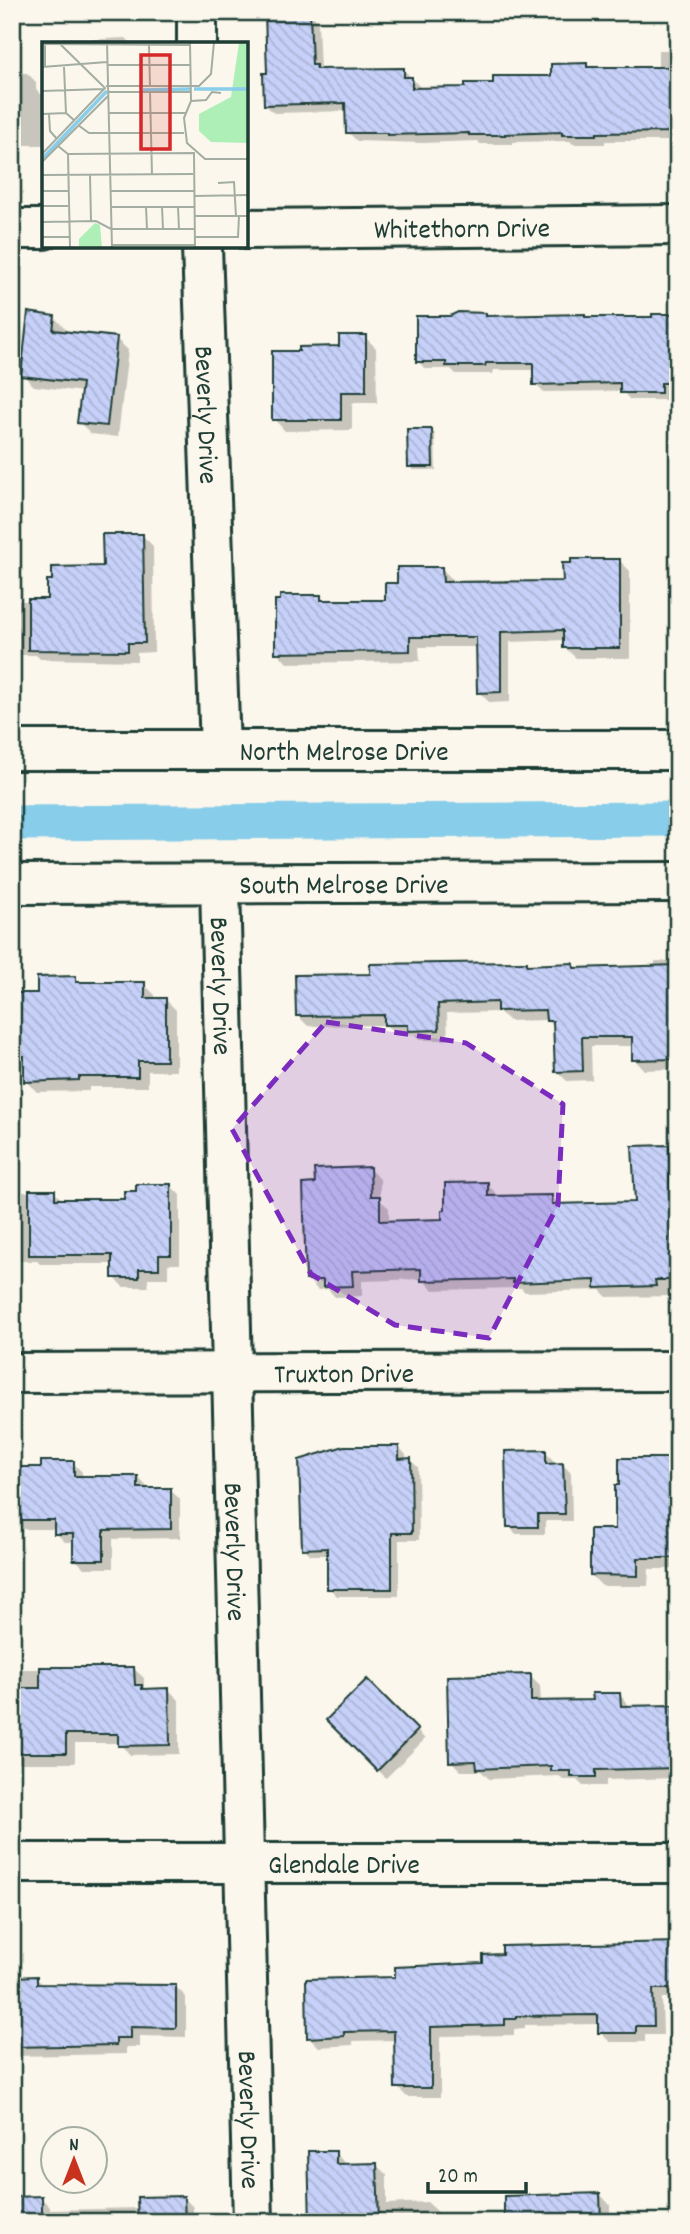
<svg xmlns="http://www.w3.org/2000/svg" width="690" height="2234" font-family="Dekko,sans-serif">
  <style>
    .shadow { fill: #0003 }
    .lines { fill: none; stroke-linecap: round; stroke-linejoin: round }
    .canal { stroke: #88cde9; stroke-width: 35 }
    .building { fill: url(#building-back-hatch); stroke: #1f3d34; stroke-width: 2 }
    .minor-casing { stroke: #1f3d34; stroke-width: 44 }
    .minor { stroke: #fbf7ec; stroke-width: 38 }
    .marked { fill: #7b2cbf; fill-opacity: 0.2; stroke: #7b2cbf; stroke-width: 5; stroke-dasharray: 14 9; stroke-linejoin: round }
    .labels { text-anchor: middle; stroke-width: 6; stroke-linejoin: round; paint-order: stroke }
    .street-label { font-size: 28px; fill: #1f3d34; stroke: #fbf7ec }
    .inset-river { fill: none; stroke: #88cde9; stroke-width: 3.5 }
    .inset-road { fill: none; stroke: #a3ada2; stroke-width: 2 }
    .view { fill: #d62828; fill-opacity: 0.15; stroke: #d62828; stroke-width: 3.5 }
    .inset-edge { fill: none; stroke: #1f3d34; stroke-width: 3.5 }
  </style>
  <defs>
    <pattern id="building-back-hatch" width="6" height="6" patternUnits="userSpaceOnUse" patternTransform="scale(1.75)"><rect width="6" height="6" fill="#c6d0f8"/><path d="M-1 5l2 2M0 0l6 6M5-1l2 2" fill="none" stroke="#aab4d5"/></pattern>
  </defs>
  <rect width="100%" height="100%" fill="#fbf7ec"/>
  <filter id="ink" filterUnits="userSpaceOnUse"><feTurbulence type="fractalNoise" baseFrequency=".0143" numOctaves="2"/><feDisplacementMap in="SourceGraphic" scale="14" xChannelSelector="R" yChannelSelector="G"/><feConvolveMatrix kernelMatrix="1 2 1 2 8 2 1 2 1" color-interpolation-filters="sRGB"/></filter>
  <g filter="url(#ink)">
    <!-- shadow -->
    <path class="shadow" d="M310 13 318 22 320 71 404 70 421 88H467L552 78 586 65 590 69H658V50H678V141H605V144H573L570 141 513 142V144H480L478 141 423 143 357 141 348 132 347 111 274 113 265 105 269 74Z
      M126 38 132 44H82V40Z
      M12 73H27L36 82V89L44 97V145H12Z
      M485 315 489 318 584 316 587 319H653L678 316V390H668V400H630L622 391 543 392 535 384V370H494L493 374H456L451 369H425L418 361Z
      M54 317 66 329 65 333 116 339 128 350 118 437 91 434 79 422 83 392 34 386 23 375Z
      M365 337 376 348 377 403H352V430L285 431 274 419 301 353 341 348Z
      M431 431 435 434 436 470H413L410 466Z
      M143 536 153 546 154 652 137 653V661L40 659 36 655H12V601H48L104 568Z
      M619 560 630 571V658H576L565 648V640L510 642V702L490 703 479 692 478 647H419L420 661 287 663 277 652 320 597 324 601H387L399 585 442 569 452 579V583H564Z
      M655 961H678V1069L644 1070 634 1059V1046H591L592 1080 567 1081 556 1071 555 1027 547 1020 509 1021 499 1012 447 1013 448 1040H420L414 1034 396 1035 386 1025 308 1026 298 1016 372 976 526 963 529 967 573 965 577 969 655 967Z
      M76 978 81 984H144L155 995V999H165L176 1010V1071H148V1087H89V1091L37 1092 26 1081V1066L12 1067V995H39Z
      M668 1147 678 1156V1296L607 1297 600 1290 525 1292 521 1288 433 1290 422 1279 362 1281V1296L335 1297 328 1289 318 1290 308 1280 316 1185 369 1169 380 1179V1200L389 1208V1223L444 1221 487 1184 497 1194V1198L551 1197 561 1206 636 1203Z
      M171 1186 180 1195V1264H168V1278H148V1287H123L114 1277V1264H40L37 1261H12V1192H54L64 1201H126Z
      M399 1447 406 1455V1460H410L418 1467 419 1540H399V1596H337L329 1588 328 1555H311L304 1548Z
      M545 1452 553 1460V1465H563L571 1473 572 1521H545V1534H516L509 1526Z
      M678 1460V1569H649L648 1586H602L591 1575 617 1531Z
      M73 1463 82 1472V1477H138L147 1487V1490H170L180 1499V1538L113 1539V1568H84L75 1559V1542H65L56 1533V1529H12V1469H43Z
      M12 1669H134L144 1678V1690H169L179 1700V1754L130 1755 120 1743H75V1763H15V1780H12Z
      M530 1676 540 1686 541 1703 595 1701 620 1695 630 1707 672 1706 678 1712V1778L606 1780V1786H583L577 1780H563L559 1776 489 1779 481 1771H461L451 1761Z
      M367 1681 425 1739 386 1778 328 1720Z
      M676 1944 678 1998H662L663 2035H645V2042H610L600 2032V2024L525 2025V2028L514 2029V2035L440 2036V2097H407L397 2087 396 2040 353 2041V2045L319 2047 309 2037 397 1979 485 1965Z
      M12 1978H36L44 1986 176 1987 186 1997V2037L140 2036V2047H126V2054L12 2056Z
      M335 2153 345 2163V2166L376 2165 387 2175V2204L427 2202 438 2212V2222H312Z
      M678 2176V2222H669L667 2177Z
      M600 2194 610 2205V2222H502Z
      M41 2198 50 2207V2210L139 2208 184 2198 193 2207V2222H12Z"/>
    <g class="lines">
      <!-- canal -->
      <path class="canal" d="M12 823 678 819"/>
    </g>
    <!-- building -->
    <path class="building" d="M310 12 312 65H316V69L404 68V77H412V88L465 87V83H493V76H551V64L587 63V67H678V132L597 133V135H562V132L505 134V135H469V133L387 135V133H346L345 103 264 105 263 73H267L265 13Z
      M28 312 55 316 53 330 117 337 107 426 77 423 82 383 21 376Z
      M458 312 486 313V316L585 314V317H652V314H678L677 383H661V393H620V383L533 385V363H486L485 366H446V362H416V316H450Z
      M339 335H366V392H341V420H272V351H299V347L339 346Z
      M407 429H432L433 467H408Z
      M102 534H143L145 643H128V651L28 650V599H47V580H52V567L103 566Z
      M571 559H620V648H563V630L501 632V692L477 693 476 637H410V651L275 653V600H280V595H321V600H385V583H397V567H442L443 582 563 581 562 563H571Z
      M527 962V965L573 963 574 968 678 965V1059L632 1060V1037H582L583 1071 555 1072 553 1021H546L545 1010 497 1011V1002L438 1004 439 1030 408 1031V1025H384V1015L296 1016 295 975 370 974V964Z
      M76 976V982H145V998H166V1061H138V1077H79V1080L24 1082V1056H12V993H37V977Z
      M669 1145 673 1280H655L656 1286 595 1288V1280L513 1283V1279L421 1281V1269L352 1271 353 1286 323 1287V1280H306L303 1184 315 1183 314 1169 370 1167 371 1196H380V1221L442 1219V1210H445V1183L488 1182V1196L552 1195V1204L635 1202 632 1146Z
      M136 1184H171V1255H159V1269H139V1278H112V1255H29V1190H55V1199H124V1191H136Z
      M344 1446H399V1459L411 1458 412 1533H392V1589H327V1548L302 1549 299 1460Z
      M546 1450V1464L563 1463 565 1514H538V1527H507L505 1451Z
      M619 1458H678V1558H638V1576L590 1575V1529H615V1485H619Z
      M41 1461H74V1476H138V1488H171V1529L104 1530V1560H73V1534H54V1520H12V1467H41Z
      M40 1667H134L135 1685H142V1689L169 1688 170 1745 118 1746V1734H66V1753H16V1688H40Z
      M531 1674V1701L593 1700 592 1693H620L621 1706 673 1705V1725H678V1768L596 1770V1777H571V1771H551V1766L477 1769 476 1761 449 1762 447 1676Z
      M367 1679 418 1730 377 1771 326 1720Z
      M677 1942 678 1989H653L654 2026H636V2033H598V2015L516 2016V2019H505V2025L431 2027V2088H395L394 2031 344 2032V2036L307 2038 306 1979 395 1977V1967L483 1963V1955L502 1954V1946Z
      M37 1976V1984L176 1985V2028L130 2027V2038H116V2045L12 2047V1977Z
      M308 2151H336V2164L377 2163 379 2222H310Z
      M600 2193 601 2222H504V2196Z
      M42 2196V2222H12V2197Z
      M184 2196 185 2222H138L137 2197Z"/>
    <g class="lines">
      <!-- minor casing -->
      <g class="minor-casing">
        <g id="minor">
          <path d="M197 12V44"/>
          <path d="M12 229H44"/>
          <path id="s1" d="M247 229 678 225"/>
          <path id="s2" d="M202 247 220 750"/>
          <path id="s3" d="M12 750H678"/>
          <path id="s4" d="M12 884 678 882"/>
          <path id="s5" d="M220 884 253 2222"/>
          <path id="s6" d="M12 1373 678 1371"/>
          <path id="s7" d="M12 1863H678"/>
        </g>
      </g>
      <!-- minor -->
      <use href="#minor" class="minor"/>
    </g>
  </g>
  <!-- marked area -->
  <path class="marked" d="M326 1022 466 1043 563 1104 558 1205 489 1338 395 1325 311 1274 232 1129Z"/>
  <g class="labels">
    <!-- street labels -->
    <g class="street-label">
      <text dy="10" stroke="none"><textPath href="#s1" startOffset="215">Whitethorn Drive</textPath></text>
      <text dy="10" stroke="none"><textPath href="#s2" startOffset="168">Beverly Drive</textPath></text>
      <text dy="10" stroke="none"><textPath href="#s3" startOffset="332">North Melrose Drive</textPath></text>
      <text dy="10" stroke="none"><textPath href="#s4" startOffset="332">South Melrose Drive</textPath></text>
      <text dy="10" stroke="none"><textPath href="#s5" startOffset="102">Beverly Drive</textPath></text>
      <text dy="10" stroke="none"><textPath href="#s6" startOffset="332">Truxton Drive</textPath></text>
      <text dy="10" stroke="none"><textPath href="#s5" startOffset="668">Beverly Drive</textPath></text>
      <text dy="10" stroke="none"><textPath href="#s7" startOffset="332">Glendale Drive</textPath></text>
      <text dy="10" stroke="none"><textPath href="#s5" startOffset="1236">Beverly Drive</textPath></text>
    </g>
  </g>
  <!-- overview -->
  <g transform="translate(42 42)">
    <rect width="206" height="206" fill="#fbf7ec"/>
    <path d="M206 0V101L169 100 157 89V72L189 55 197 1Z" fill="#aeefb7"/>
    <path d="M53 181 58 183 60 206H37V197Z" fill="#aeefb7"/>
    <path class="inset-river" d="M152 47H207M101 48 148 47M0 117 65 49"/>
    <path class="inset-road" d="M65 0 70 206M148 0 149 59 142 76 145 101 163 117H207M0 2 148 3M3 2V25M107 3 108 45M66 23H149M0 25 65 20M22 25 24 71 33 79M64 44H157L169 32 172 0M0 49 62 47M66 50H149M108 50 110 133M149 59 164 58 170 50 179 51M67 71H143M0 72 24 71M7 72 8 89 15 97M36 83 47 91H142M16 104 26 112 152 111 153 206M0 112 63 46 16 0M26 112 28 206M0 120 66 54M0 133 151 132M48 133 49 179M176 141 192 140 194 174M0 149H26M69 149H152M152 154 207 153M0 164H26M69 165H152M104 165 105 187M120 165 121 187M136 165 137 187M152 174H207M0 180 54 179 69 187H153M0 195H27M153 195H196L197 174M70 203H153"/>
    <path class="view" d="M99 13H128V107H99Z"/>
    <rect width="206" height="206" class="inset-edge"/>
  </g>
  <!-- margin -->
  <rect width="690" height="2234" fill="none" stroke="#fbf7ec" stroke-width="42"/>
  <rect x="21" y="21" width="648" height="2192" fill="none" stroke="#1f3d34" stroke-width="2.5" filter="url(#ink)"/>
  <!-- north arrow -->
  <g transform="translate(74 2160)"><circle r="33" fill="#fbf7ec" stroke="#a3ada2" stroke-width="2"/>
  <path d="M0-5L12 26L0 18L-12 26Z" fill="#c8321e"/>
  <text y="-10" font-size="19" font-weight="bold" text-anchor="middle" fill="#1f3d34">N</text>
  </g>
  <!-- scale -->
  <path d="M428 2182v10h98v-10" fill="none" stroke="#1f3d34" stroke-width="3.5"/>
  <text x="438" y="2182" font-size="21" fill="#1f3d34" stroke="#fbf7ec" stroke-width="5" paint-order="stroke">20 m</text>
</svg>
